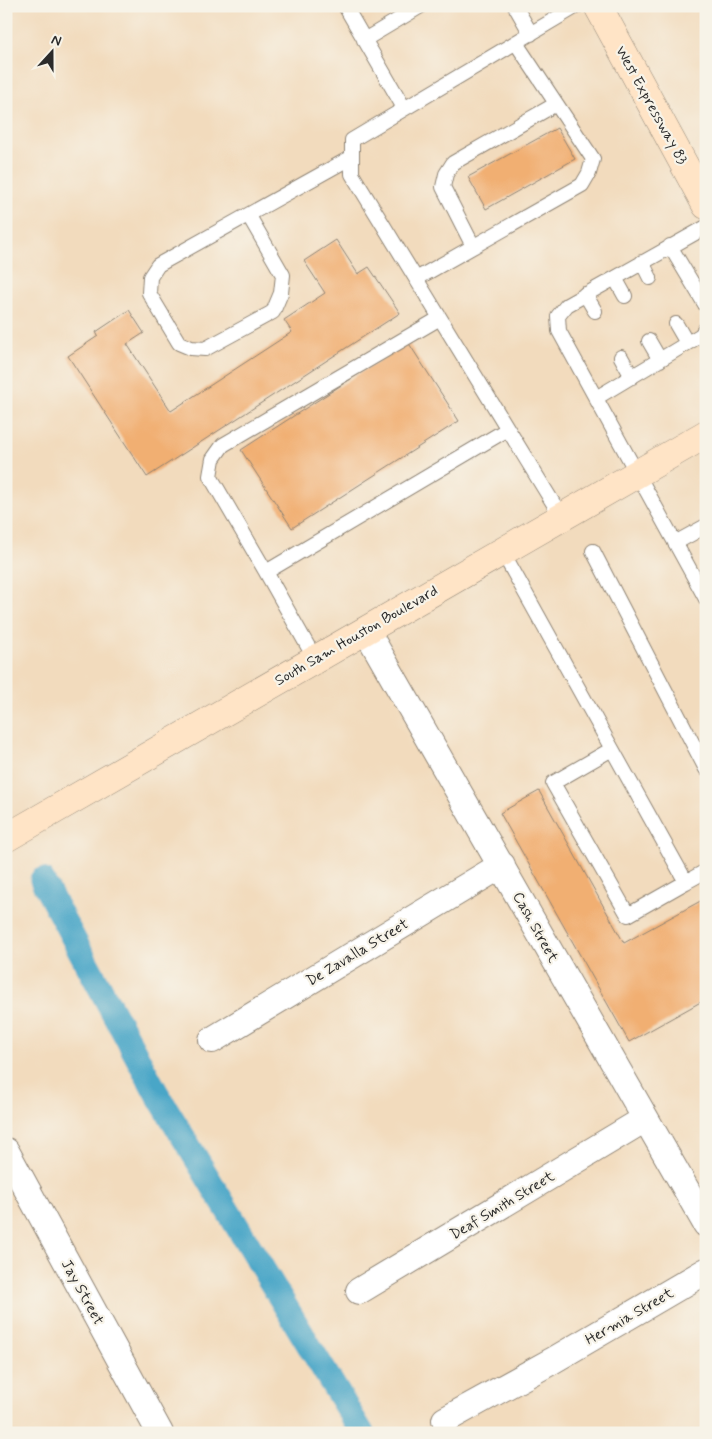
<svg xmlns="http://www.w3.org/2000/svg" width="712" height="1439" font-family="Mynerve,sans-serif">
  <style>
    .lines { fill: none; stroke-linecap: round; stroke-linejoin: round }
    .canal { stroke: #48a6c7; stroke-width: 25 }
    .building { fill: #f1af72 }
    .service-casing { stroke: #8e8374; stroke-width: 16 }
    .minor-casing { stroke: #8e8374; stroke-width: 28 }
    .secondary-casing { stroke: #8e8374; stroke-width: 29 }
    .service { stroke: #fff; stroke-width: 14 }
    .minor { stroke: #fff; stroke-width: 26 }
    .secondary { stroke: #ffe4c6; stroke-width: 28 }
    .labels { text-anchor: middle; stroke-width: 4.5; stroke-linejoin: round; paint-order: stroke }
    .street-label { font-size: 15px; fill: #2b2b2b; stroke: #f7f3e8 }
  </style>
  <rect width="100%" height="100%" fill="#f7f3e8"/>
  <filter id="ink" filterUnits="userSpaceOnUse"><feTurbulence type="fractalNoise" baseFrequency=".02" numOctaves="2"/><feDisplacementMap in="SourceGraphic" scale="10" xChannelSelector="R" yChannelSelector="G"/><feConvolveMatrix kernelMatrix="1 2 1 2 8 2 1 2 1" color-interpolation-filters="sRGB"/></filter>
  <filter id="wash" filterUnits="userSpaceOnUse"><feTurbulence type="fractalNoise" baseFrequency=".0096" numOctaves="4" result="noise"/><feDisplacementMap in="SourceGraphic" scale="20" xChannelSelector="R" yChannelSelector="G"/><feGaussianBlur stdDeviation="1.12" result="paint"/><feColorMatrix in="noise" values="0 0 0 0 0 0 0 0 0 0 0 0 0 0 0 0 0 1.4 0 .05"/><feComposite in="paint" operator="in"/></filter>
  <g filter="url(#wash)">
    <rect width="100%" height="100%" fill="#f2dbbd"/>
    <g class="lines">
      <!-- canal -->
      <path class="canal" d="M42 880 156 1092 362 1433"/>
    </g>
    <g id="blocks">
      <!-- building -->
      <path class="building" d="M557 128 575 159 486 209 468 177Z
        M336 240 358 274 369 267 400 313 147 477 68 356 98 336 96 332 129 310 144 333 127 344 171 411 292 332 284 320 325 293 304 261Z
        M408 342 459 421 292 528 241 450Z
        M539 791 624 943 706 898V999L629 1042 500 813Z"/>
    </g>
  </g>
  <g filter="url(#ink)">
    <use href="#blocks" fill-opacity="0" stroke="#8e8374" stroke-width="1"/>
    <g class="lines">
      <!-- service casing -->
      <g class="service-casing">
        <path id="service" d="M345 6 404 108
          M515 6 531 34
          M364 40 421 6
          M249 216 283 275 281 293 273 312 205 349 191 348 179 343 149 293 150 277 158 265 352 157
          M706 227 567 305 558 316 559 331 706 599
          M473 246 443 187 446 174 453 163 556 104
          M670 246 706 306
          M642 262 650 278
          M615 278 625 296
          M416 279 582 185 589 173 593 159 516 43
          M585 294 595 311
          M676 324 687 343
          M649 341 660 360
          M621 357 632 377
          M596 398 701 335 706 328
          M561 516 352 174V140L577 6
          M675 543 706 526
          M502 551 686 882 706 871
          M593 551 706 769
          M266 572 210 476 213 459 223 445 440 318
          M315 659 266 572 508 429
          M612 749 553 783 628 915 686 882"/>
      </g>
      <!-- minor casing -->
      <g class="minor-casing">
        <path id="minor" d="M366 630 706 1224
          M212 1040 502 865
          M6 1151 160 1433
          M359 1291 645 1119
          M445 1420 552 1361 706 1271"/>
      </g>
      <!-- secondary casing -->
      <g class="secondary-casing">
        <path id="secondary" d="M598 6 706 205
          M6 838 706 434"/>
      </g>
      <!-- service -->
      <use href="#service" class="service"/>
      <!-- minor -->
      <use href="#minor" class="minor"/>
      <!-- secondary -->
      <use href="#secondary" class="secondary"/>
    </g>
  </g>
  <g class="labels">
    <!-- street labels -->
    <g class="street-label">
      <text transform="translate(652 105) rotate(61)" y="5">West Expressway 83</text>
      <text transform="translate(356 635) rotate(-30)" y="5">South Sam Houston Boulevard</text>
      <text transform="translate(536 927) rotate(61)" y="5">Cash Street</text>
      <text transform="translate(357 952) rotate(-31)" y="5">De Zavalla Street</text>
      <text transform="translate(502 1205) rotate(-31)" y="5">Deaf Smith Street</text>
      <text transform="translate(83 1292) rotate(61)" y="5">Jay Street</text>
      <text transform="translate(629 1316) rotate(-30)" y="5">Hermia Street</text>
    </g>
  </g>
  <!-- margin -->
  <rect width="712" height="1439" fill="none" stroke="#f7f3e8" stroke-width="25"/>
  <!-- north arrow -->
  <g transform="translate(52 52) rotate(21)" stroke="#f7f3e8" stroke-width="4" paint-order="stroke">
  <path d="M0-4L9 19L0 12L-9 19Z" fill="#2b2b2b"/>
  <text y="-8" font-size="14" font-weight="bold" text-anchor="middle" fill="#2b2b2b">N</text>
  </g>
</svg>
